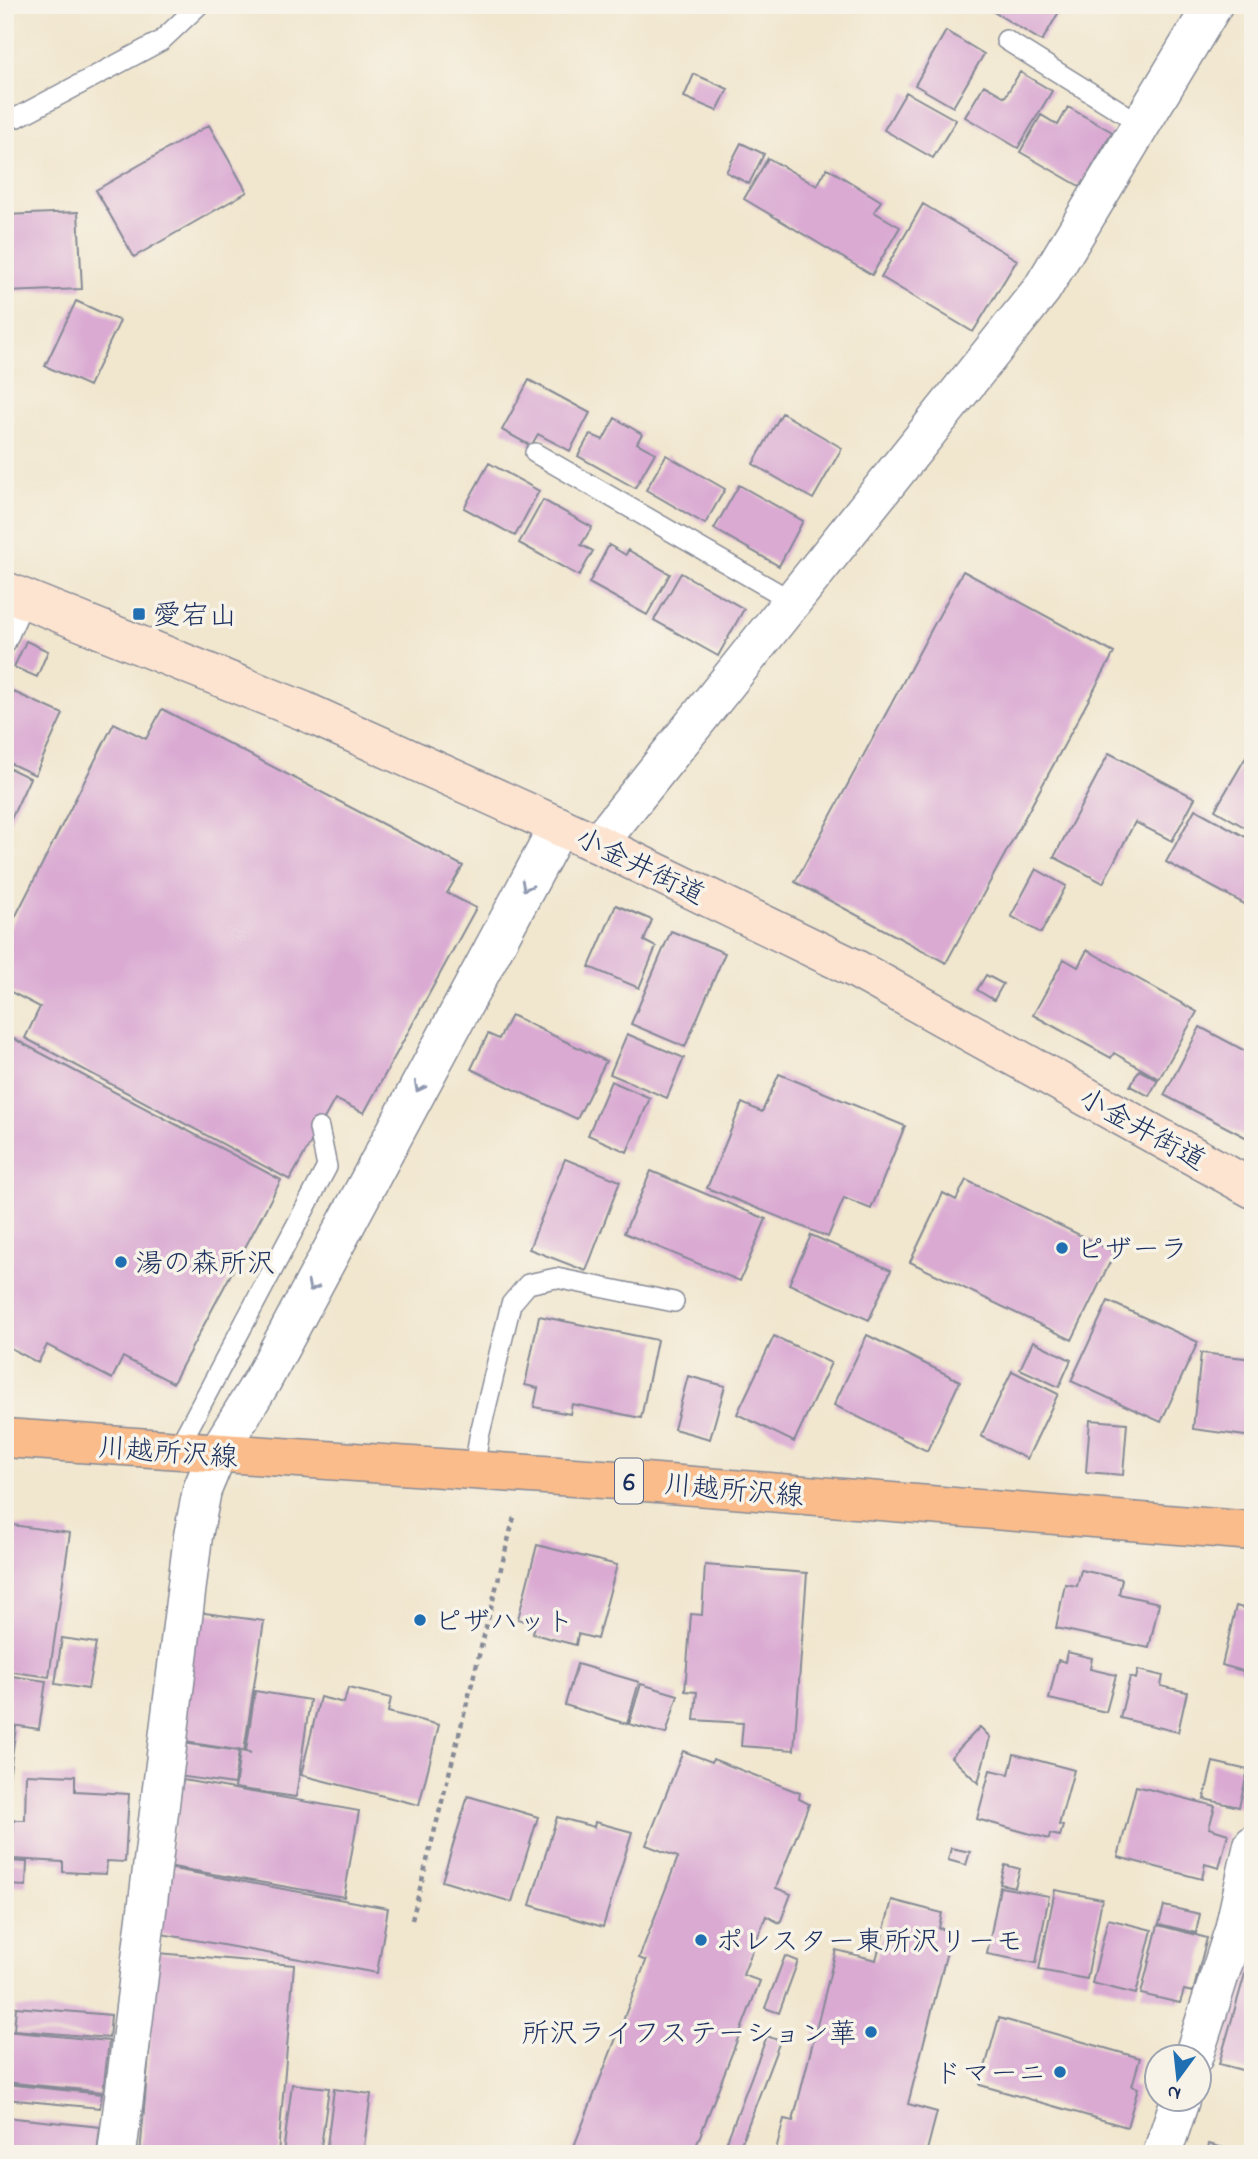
<svg xmlns="http://www.w3.org/2000/svg" width="1258" height="2159" font-family="'Indie Flower','Klee One',sans-serif">
  <style>
    .building { fill: #daaad3 }
    .lines { fill: none; stroke-linecap: round; stroke-linejoin: round }
    .lane-casing { stroke: #868a96; stroke-width: 22 }
    .street-casing { stroke: #868a96; stroke-width: 41 }
    .secondary-casing { stroke: #868a96; stroke-width: 41 }
    .primary-casing { stroke: #868a96; stroke-width: 41 }
    .path { stroke: #868a96; stroke-width: 4.5; stroke-dasharray: 5 5; stroke-linecap: butt }
    .lane { stroke: #fff; stroke-width: 19 }
    .street { stroke: #fff; stroke-width: 38 }
    .secondary { stroke: #fde4d1; stroke-width: 38 }
    .primary { stroke: #fabc8b; stroke-width: 38 }
    .oneway { stroke: #8d97ae }
    .poi-dot { fill: #1f6fb2; stroke: #f7f3e8; stroke-width: 2.5 }
    .labels { text-anchor: middle; stroke-width: 7; stroke-linejoin: round; paint-order: stroke }
    .shield { fill: #f7f3e8; stroke: #5d6a87; stroke-width: 2 }
    .shield-label { font-size: 26px; font-weight: bold; fill: #1b2f5e }
    .poi-label { font-size: 28px; fill: #1b2f5e; stroke: #f7f3e8; text-anchor: start }
    .street-label { font-size: 28px; fill: #1b2f5e; stroke: #f7f3e8 }
  </style>
  <rect width="100%" height="100%" fill="#f7f3e8"/>
  <filter id="ink" filterUnits="userSpaceOnUse"><feTurbulence type="fractalNoise" baseFrequency=".0143" numOctaves="2"/><feDisplacementMap in="SourceGraphic" scale="14" xChannelSelector="R" yChannelSelector="G"/><feConvolveMatrix kernelMatrix="1 2 1 2 8 2 1 2 1" color-interpolation-filters="sRGB"/></filter>
  <filter id="wash" filterUnits="userSpaceOnUse"><feTurbulence type="fractalNoise" baseFrequency=".00686" numOctaves="4" result="noise"/><feDisplacementMap in="SourceGraphic" scale="28" xChannelSelector="R" yChannelSelector="G"/><feGaussianBlur stdDeviation="1.57" result="paint"/><feColorMatrix in="noise" values="0 0 0 0 0 0 0 0 0 0 0 0 0 0 0 0 0 1.4 0 .05"/><feComposite in="paint" operator="in"/></filter>
  <g filter="url(#wash)">
    <rect width="100%" height="100%" fill="#f1e6ce"/>
    <g id="blocks">
      <!-- building -->
      <path class="building" d="M982 5H1063L1042 41Z
        M946 31 984 54 953 107 915 85Z
        M1020 72 1052 91 1018 148 965 117 984 85 1005 97Z
        M694 74 728 89 717 111 684 97Z
        M906 92 956 120 933 158 884 130Z
        M1068 107 1112 132 1081 187 1020 152 1041 115 1058 125Z
        M209 125 247 192 134 257 96 190Z
        M741 143 764 154 749 184 726 172Z
        M768 158 817 186 827 168 881 201 874 212 900 227 872 275 744 199Z
        M923 204 1017 260 973 332 881 277Z
        M78 212 82 289 5 292V215Z
        M76 301 120 321 89 386 45 366Z
        M529 380 590 413 570 451 538 434 531 446 502 430Z
        M782 413 842 448 813 499 753 464Z
        M615 418 642 434 637 443 655 453 635 488 578 456 590 434 603 440Z
        M666 455 725 489 705 524 646 490Z
        M489 463 539 491 515 536 464 508Z
        M739 485 803 521 779 566 714 529Z
        M543 500 592 527 581 545 593 551 579 576 519 543Z
        M609 545 626 555 628 550 670 574 647 615 589 583Z
        M963 571 1114 653 946 963 795 882Z
        M681 573 744 609 718 656 654 620Z
        M26 641 48 651 37 677 14 667Z
        M7 689 63 714 35 775 5 761Z
        M162 709 463 866 447 893 476 908 364 1113 335 1099 290 1180 25 1038 40 1007 5 989V937L114 723 146 739Z
        M1253 745V832L1215 810Z
        M1109 753 1195 798 1172 841 1135 822 1103 883 1054 857Z
        M5 766 30 778 5 832Z
        M1195 809 1253 841V902L1250 907 1166 862Z
        M1036 869 1066 886 1041 933 1011 916Z
        M616 905 652 920 644 941 656 947 639 988 589 967Z
        M671 931 725 953 685 1047 631 1024Z
        M1087 950 1197 1012 1159 1079 1114 1053 1111 1058 1033 1015 1064 959 1078 967Z
        M986 975 1003 984 994 1000 977 990Z
        M511 1015 606 1061 577 1119 471 1069 488 1034 499 1039Z
        M1200 1027 1253 1055V1141L1164 1095Z
        M5 1034 281 1180 173 1383 123 1357 112 1379 47 1345 38 1363 5 1345Z
        M627 1034 684 1058 667 1098 610 1074Z
        M1139 1070 1158 1080 1149 1096 1130 1086Z
        M779 1074 905 1126 871 1209 844 1198 828 1237 707 1188 742 1103 762 1112Z
        M611 1081 650 1098 627 1152 588 1135Z
        M565 1159 620 1181 586 1271 529 1249Z
        M651 1171 766 1219 740 1281 624 1233Z
        M966 1180 1115 1252 1072 1340 910 1262 943 1193 956 1200Z
        M811 1235 891 1270 869 1320 789 1284Z
        M1108 1301 1198 1342 1161 1422 1071 1381Z
        M539 1316 657 1340 641 1418 572 1404 570 1414 534 1407 538 1388 525 1385Z
        M867 1335 960 1381 927 1451 834 1405Z
        M774 1336 831 1363 794 1442 737 1414Z
        M1033 1341 1071 1360 1059 1387 1020 1369Z
        M1201 1353 1253 1359V1437L1193 1429Z
        M1012 1371 1058 1394 1027 1459 981 1436Z
        M688 1376 725 1386 710 1439 674 1429Z
        M1090 1420 1127 1423 1123 1475 1086 1472Z
        M5 1524 70 1533 49 1677 5 1671Z
        M537 1545 617 1565 597 1639 578 1634 576 1645 533 1634 535 1624 518 1619Z
        M705 1565 807 1573 794 1750 741 1746 743 1723 694 1720 697 1692 685 1691 691 1614 702 1615Z
        M1081 1570 1122 1579 1119 1594 1159 1603 1149 1648 1056 1628 1065 1584 1077 1586Z
        M1236 1606 1253 1611V1677L1243 1675V1671L1222 1665Z
        M197 1612 264 1621 244 1751 178 1741Z
        M62 1638 96 1643 88 1689 55 1684Z
        M1067 1652 1092 1658 1090 1669 1116 1675 1106 1712 1049 1699 1058 1660 1065 1662Z
        M577 1664 639 1682 627 1724 565 1705Z
        M1138 1670 1163 1676 1161 1686 1187 1692 1178 1732 1120 1718 1130 1677 1136 1679Z
        M5 1675 46 1681 39 1729 5 1724Z
        M641 1684 678 1695 666 1734 629 1724Z
        M348 1688 391 1698 388 1712 439 1725 419 1805 301 1775 320 1697 344 1703Z
        M255 1691 310 1700 296 1797 235 1788 240 1751 251 1753 246 1751Z
        M5 1726 16 1727 9 1778H5Z
        M980 1727 990 1737 978 1783 951 1757Z
        M183 1743 239 1751 234 1784 178 1776Z
        M683 1751 712 1762 713 1759 800 1793 799 1799 809 1804 776 1888 791 1894 780 1923 766 1916 743 1975 760 1981 693 2154H571L646 1961 639 1958 678 1857 646 1845Z
        M1014 1754 1074 1770 1059 1825 1063 1826 1060 1836 1050 1834 1049 1839 977 1819 990 1770 1009 1774Z
        M1213 1762 1248 1770 1239 1807 1204 1799Z
        M26 1774 75 1776V1791L129 1794 125 1862 107 1861 106 1874 63 1872V1862L12 1859 14 1820H25Z
        M183 1780 359 1811 344 1897 167 1866Z
        M1136 1786 1215 1806 1209 1828 1228 1834 1219 1868 1205 1864 1202 1879 1118 1857Z
        M468 1796 538 1817 512 1902 442 1881Z
        M557 1817 594 1827 595 1822 632 1832 603 1927 530 1905Z
        M951 1848 970 1852 966 1865 948 1860Z
        M5 1861 27 1862 26 1886 5 1885Z
        M1005 1865 1020 1869 1015 1887 1000 1884Z
        M168 1868 388 1908 377 1973 156 1933Z
        M1000 1887 1049 1896 1036 1963 987 1954Z
        M1055 1890 1102 1899 1087 1979 1039 1970Z
        M892 1900 942 1913 939 1928 952 1932 908 2104 937 2112 926 2154H775L784 2119 793 2121 836 1950 876 1960Z
        M1164 1906 1200 1914 1196 1933 1159 1924Z
        M1108 1919 1152 1930 1136 1994 1092 1983Z
        M1158 1925 1207 1938 1193 1992 1184 1990 1180 2003 1141 1994Z
        M1253 1946V2073L1219 2064Z
        M158 1953 294 1965 278 2154H140Z
        M785 1956 798 1961 779 2013 765 2008Z
        M16 2007 111 2015 109 2038 14 2030Z
        M999 2018 1140 2058 1132 2086 1138 2088 1127 2127 980 2085Z
        M5 2031 109 2041 103 2092 5 2082Z
        M767 2036 780 2041 737 2154H722Z
        M5 2084 102 2094 100 2108 5 2099Z
        M292 2084 329 2088 320 2154H283Z
        M334 2089 371 2094 363 2154H326Z
        M5 2117 100 2127 97 2154H5Z
        M1209 2144 1242 2153V2154H1207Z"/>
    </g>
  </g>
  <g filter="url(#ink)">
    <use href="#blocks" fill-opacity="0" stroke="#868a96" stroke-width="2"/>
    <g class="lines">
      <!-- lane casing -->
      <g class="lane-casing">
        <path id="lane" d="M1006 40 1141 124
          M5 117H18L161 41 199 5
          M535 453 792 601
          M5 644 25 599
          M176 1452 327 1167 319 1128
          M474 1471 479 1437 511 1304 528 1284 556 1278 674 1302"/>
      </g>
      <!-- street casing -->
      <g class="street-casing">
        <path id="street" d="M598 844 1042 289 1213 5
          M1193 2058 1234 1930 1253 1845
          M117 2154 193 1536 202 1490 217 1454 262 1381 559 826
          M1162 2154 1180 2100"/>
      </g>
      <!-- secondary casing -->
      <g class="secondary-casing">
        <path id="secondary" d="M5 591 304 711 598 844 854 968 1253 1189"/>
      </g>
      <!-- primary casing -->
      <g class="primary-casing">
        <path id="primary" d="M5 1438 632 1481 1253 1531"/>
      </g>
      <!-- path -->
      <path class="path" d="M412 1920 514 1517"/>
      <!-- lane -->
      <use href="#lane" class="lane"/>
      <!-- street -->
      <use href="#street" class="street"/>
      <!-- secondary -->
      <use href="#secondary" class="secondary"/>
      <!-- primary -->
      <use href="#primary" class="primary"/>
    </g>
    <!-- one-way arrows -->
    <defs><path id="oneway-chevron" d="M-2-3.5L2.5 0L-2 3.5" fill="none" stroke-width="1.6" stroke-linecap="round" stroke-linejoin="round" transform="scale(1.75)"/></defs>
    <g class="oneway">
      <use href="#oneway-chevron" transform="translate(526 886) rotate(118)"/>
      <use href="#oneway-chevron" transform="translate(419 1087) rotate(118)"/>
      <use href="#oneway-chevron" transform="translate(312 1287) rotate(118)"/>
    </g>
  </g>
  <!-- markers -->
  <g class="poi-dot">
    <rect x="132" y="607" width="14" height="14" rx="3.5"/>
    <circle cx="1062" cy="1248" r="7"/>
    <circle cx="121" cy="1262" r="7"/>
    <circle cx="420" cy="1620" r="7"/>
    <circle cx="701" cy="1940" r="7"/>
    <circle cx="871" cy="2032" r="7"/>
    <circle cx="1060" cy="2072" r="7"/>
  </g>
  <g class="labels">
    <!-- shield labels -->
    <rect class="shield" x="615" y="1458.5" width="28" height="45" rx="5"/>
    <g class="shield-label">
      <text x="629" y="1490">6</text>
    </g>
    <!-- poi labels -->
    <g class="poi-label">
      <text x="153" y="624">愛宕山</text>
      <text x="1076" y="1258">ピザーラ</text>
      <text x="135" y="1272">湯の森所沢</text>
      <text x="434" y="1630">ピザハット</text>
      <text x="715" y="1950">ポレスター東所沢リーモ</text>
      <text x="857" y="2042" text-anchor="end">所沢ライフステーション華</text>
      <text x="1046" y="2082" text-anchor="end">ドマーニ</text>
    </g>
    <!-- street labels -->
    <g class="street-label">
      <text transform="translate(641 865) rotate(26)" y="10">小金井街道</text>
      <text transform="translate(1143 1128) rotate(29)" y="10">小金井街道</text>
      <text transform="translate(168 1451) rotate(4)" y="10">川越所沢線</text>
      <text transform="translate(734 1489) rotate(5)" y="10">川越所沢線</text>
    </g>
  </g>
  <!-- margin -->
  <rect width="1258" height="2159" fill="none" stroke="#f7f3e8" stroke-width="28"/>
  <!-- north arrow -->
  <g transform="translate(1178 2078) rotate(195)"><circle r="33" fill="#f7f3e8" stroke="#9fa5b1" stroke-width="2"/>
  <path d="M0-5L12 26L0 18L-12 26Z" fill="#1f6fb2"/>
  <text y="-10" font-size="19" font-weight="bold" text-anchor="middle" fill="#1b2f5e">N</text>
  </g>
</svg>
